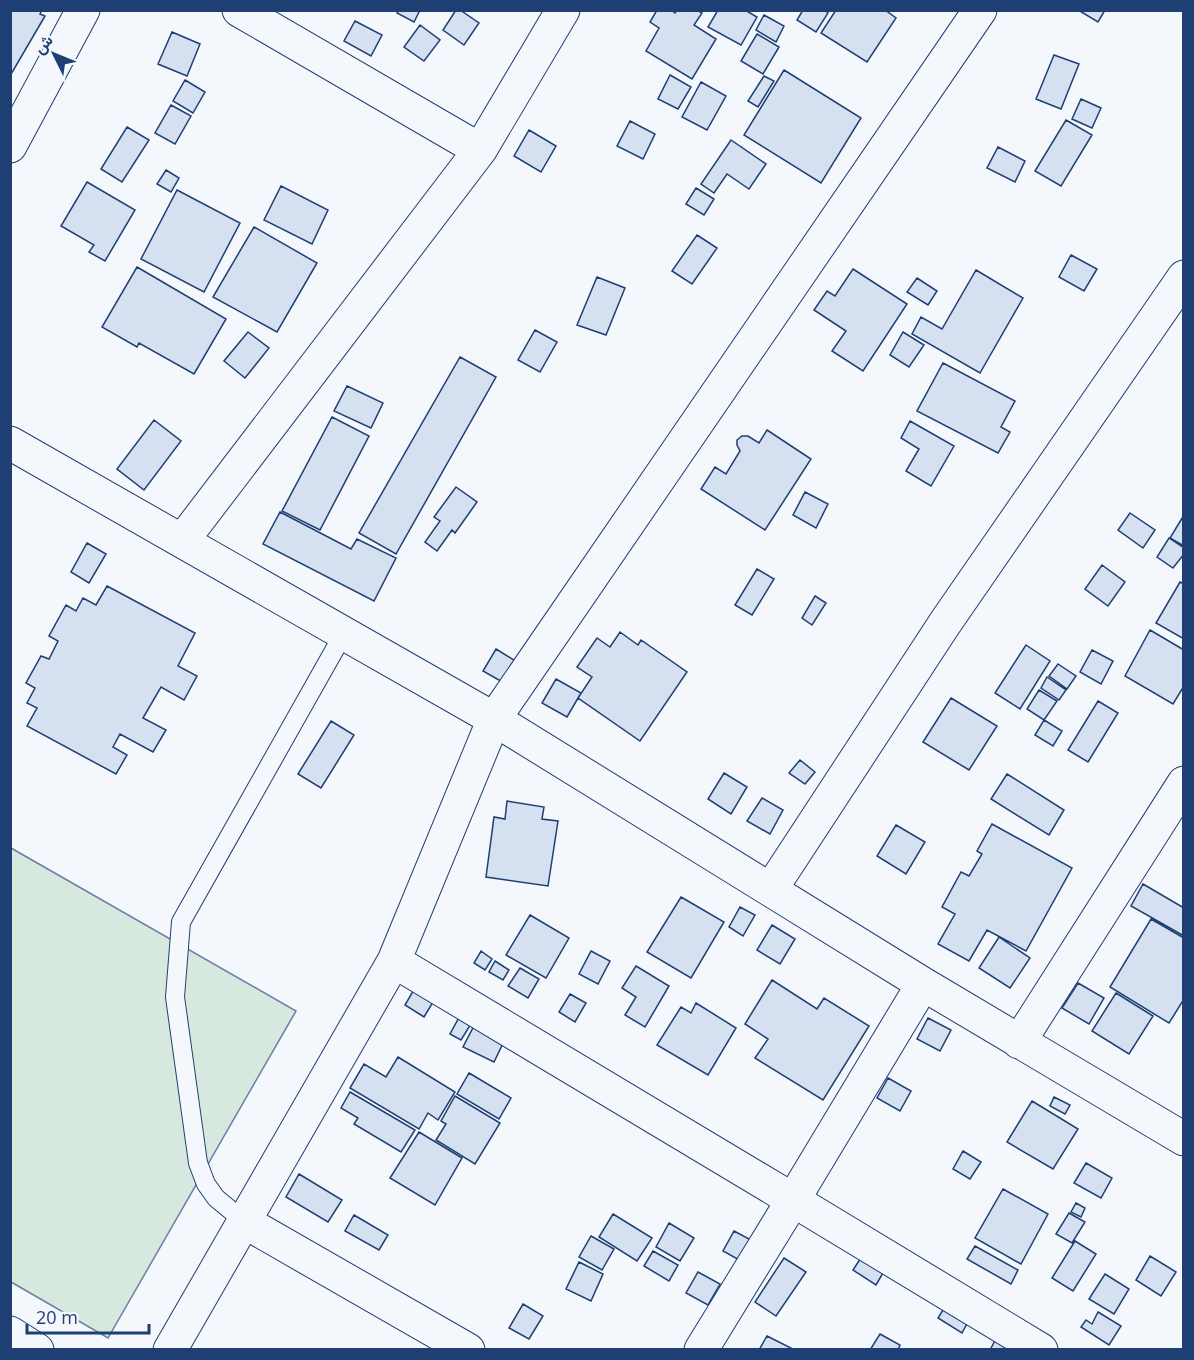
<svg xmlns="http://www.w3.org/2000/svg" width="1194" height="1360" font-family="'Open Sans',Vazirmatn,sans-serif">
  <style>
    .green { fill: #d7e8df; stroke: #687fa3; stroke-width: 1.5 }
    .building { fill: #d5e0f0; stroke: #1d3f73; stroke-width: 1.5 }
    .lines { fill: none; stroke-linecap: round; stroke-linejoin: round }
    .lane-casing { stroke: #1d3f73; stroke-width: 20 }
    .street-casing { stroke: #1d3f73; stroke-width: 35 }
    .lane { stroke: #f4f7fb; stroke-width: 18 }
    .street { stroke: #f4f7fb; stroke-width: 33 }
  </style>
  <rect width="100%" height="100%" fill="#f4f7fb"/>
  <!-- green -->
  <path class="green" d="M11 848 296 1011 108 1338 11 1282Z"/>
  <!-- building -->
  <path class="building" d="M10 10H42L40 14 45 16 10 76Z
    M399 10H420L414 22 397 13Z
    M456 10H460L479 23 464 45 443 30Z
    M657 10H671L675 13 677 10H697L702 13 694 25 716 39 692 79 646 51 659 28 650 22Z
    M718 10H745L757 17 741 45 708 27Z
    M803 10H824L828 13 816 32 797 20Z
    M836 10H885L896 18 867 62 821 33Z
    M1078 10H1105L1098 22Z
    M764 15 784 26 776 42 756 30Z
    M355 21 382 35 371 56 344 41Z
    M420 25 440 40 424 61 404 47Z
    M172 32 200 44 187 76 158 64Z
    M757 34 779 47 763 74 741 61Z
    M1054 55 1079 64 1061 109 1036 99Z
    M784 70 861 118 821 183 744 135Z
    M670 75 691 87 678 109 658 99Z
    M764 76 774 81 758 107 748 101Z
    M185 80 205 92 193 113 173 101Z
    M701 82 726 96 707 130 682 117Z
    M1081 99 1101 108 1092 128 1072 119Z
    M171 105 191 116 175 144 155 133Z
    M1066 120 1092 135 1061 186 1035 171Z
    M630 121 655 134 643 159 617 146Z
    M127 127 149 140 122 182 101 169Z
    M529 130 556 146 541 172 514 156Z
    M731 140 766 164 749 189 727 174 714 193 701 184Z
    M998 147 1025 161 1015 182 987 168Z
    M166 170 179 178 171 192 157 184Z
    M87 182 135 210 105 261 89 252 94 245 61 226Z
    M281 186 328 210 312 244 264 220Z
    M696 188 714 199 704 215 686 204Z
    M177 190 240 223 204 292 141 259Z
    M254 227 317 263 277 332 213 297Z
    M697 235 717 248 692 284 672 271Z
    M1071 255 1097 269 1084 291 1059 277Z
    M137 267 226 319 194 374 139 343 137 347 102 327Z
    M853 269 907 304 863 371 832 351 846 331 814 310 827 291 835 296Z
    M976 270 1023 298 980 373 912 334 921 317 942 329Z
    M597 277 625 288 606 335 577 325Z
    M917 278 937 291 928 305 907 292Z
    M535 330 557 342 540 372 518 360Z
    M248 332 269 348 245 378 224 361Z
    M903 332 924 345 909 367 890 355Z
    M460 357 496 377 396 554 359 533Z
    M943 363 1015 401 1001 427 1010 432 998 453 917 411Z
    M347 386 383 403 371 428 334 411Z
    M332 417 369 436 320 530 282 511Z
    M154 420 181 441 144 490 117 469Z
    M910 421 954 446 931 486 906 471 919 449 901 438Z
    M767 430 811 459 765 530 701 489 715 467 726 474 740 451 737 445V440L742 436H748L759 443Z
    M456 487 477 502 455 533 452 530 437 551 425 542 440 521 434 517Z
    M805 492 828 504 816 528 793 515Z
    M280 512 351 549 357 539 396 558 374 601 263 544Z
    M1130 513 1155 530 1143 548 1118 530Z
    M1184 515V546L1170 538Z
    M1169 538 1184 548V554L1173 568 1157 557Z
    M87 543 106 554 89 583 71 572Z
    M1102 565 1125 582 1108 606 1085 589Z
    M757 569 774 579 752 615 735 605Z
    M1180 582 1184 584V639L1156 623Z
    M107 586 195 633 178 666 197 676 184 700 161 687 143 718 166 730 153 752 120 734 113 747 127 755 116 774 27 726 37 708 27 703 35 688 26 683 41 656 49 659 58 641 49 636 66 605 76 611 83 598 96 605Z
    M815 596 826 603 812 625 802 618Z
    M1150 630 1184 650V686L1173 704 1125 676Z
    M620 632 638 645 641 640 687 672 640 741 578 698 592 677 577 667 597 638 610 647Z
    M1026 645 1050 661 1020 709 995 693Z
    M496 649 517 662 504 683 483 671Z
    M1092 650 1113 661 1101 684 1080 672Z
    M1058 664 1076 676 1067 689 1049 676Z
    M1047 677 1066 690 1059 700 1041 688Z
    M556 679 581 693 567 717 542 703Z
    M1039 690 1057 701 1044 720 1027 709Z
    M951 698 997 726 969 770 923 742Z
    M1098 701 1118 713 1088 762 1068 750Z
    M1044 720 1062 731 1053 746 1035 735Z
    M331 721 354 735 321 788 298 774Z
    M800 760 815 772 805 784 789 773Z
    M724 773 747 787 731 814 708 799Z
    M1007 774 1064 810 1049 835 991 799Z
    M762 798 783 810 770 834 747 821Z
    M507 801 544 807 542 819 558 821 548 886 486 877 494 817 505 819Z
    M992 824 1072 868 1026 951 987 930 969 961 938 944 955 914 942 907 961 872 969 876 982 854 977 851Z
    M896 825 925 842 906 874 877 856Z
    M1143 884 1184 908V936L1131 906Z
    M681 897 724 922 691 978 647 952Z
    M740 907 755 915 743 936 729 927Z
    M530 915 569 938 546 978 506 955Z
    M1151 919 1184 938V999L1169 1023 1110 987Z
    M772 925 795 939 780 964 757 950Z
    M999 937 1030 958 1010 988 979 968Z
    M481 951 492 959 485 970 474 963Z
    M591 951 610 961 598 984 579 974Z
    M495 961 509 970 503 980 489 972Z
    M636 966 669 986 645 1027 625 1015 636 997 622 988Z
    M520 968 539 979 528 998 508 986Z
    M772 980 817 1009 824 998 869 1026 823 1100 755 1058 768 1039 745 1024Z
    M1078 983 1104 998 1089 1024 1062 1008Z
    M416 986 436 997 424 1017 405 1005Z
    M1116 993 1153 1016 1129 1054 1092 1031Z
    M570 994 586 1003 575 1022 559 1012Z
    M696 1003 736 1028 708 1075 657 1045 681 1007 691 1013Z
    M462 1012 474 1019 461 1040 450 1034Z
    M928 1018 951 1030 940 1051 917 1039Z
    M476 1022 506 1037 494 1062 463 1047Z
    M398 1057 455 1092 438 1120 428 1113 419 1129 350 1088 364 1064 386 1077Z
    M469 1073 511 1098 499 1119 457 1094Z
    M888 1078 911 1091 900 1111 877 1098Z
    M350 1092 415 1130 401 1152 354 1124 358 1118 341 1108Z
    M455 1096 500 1123 475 1164 436 1140 446 1124 441 1121Z
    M1054 1097 1070 1105 1065 1114 1050 1106Z
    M1032 1101 1078 1129 1053 1169 1007 1142Z
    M419 1132 462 1158 435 1205 390 1178Z
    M963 1151 981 1162 970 1179 953 1169Z
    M1086 1163 1112 1178 1101 1198 1074 1183Z
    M299 1174 342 1200 328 1222 286 1197Z
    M1003 1189 1048 1214 1021 1264 975 1238Z
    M1076 1203 1085 1208 1081 1217 1071 1212Z
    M1069 1213 1085 1222 1072 1243 1056 1234Z
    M613 1214 652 1238 637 1261 599 1237Z
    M354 1215 388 1235 379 1250 345 1231Z
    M669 1223 694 1238 680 1261 656 1247Z
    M734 1231 751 1240 741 1261 723 1251Z
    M591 1236 614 1249 602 1270 579 1257Z
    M1075 1241 1096 1254 1073 1291 1052 1278Z
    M975 1246 1018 1270 1011 1284 967 1259Z
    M653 1251 678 1265 669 1281 644 1266Z
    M864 1253 883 1273 876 1285 853 1270Z
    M1150 1256 1176 1272 1161 1296 1136 1280Z
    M784 1258 806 1272 776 1316 755 1302Z
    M579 1262 603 1274 591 1301 566 1289Z
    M698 1272 720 1284 708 1305 686 1293Z
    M1105 1274 1129 1289 1114 1314 1089 1299Z
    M523 1304 543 1316 529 1339 509 1328Z
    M946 1305 970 1318 962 1333 938 1318Z
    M1098 1312 1121 1326 1109 1345 1081 1327 1086 1320 1092 1324Z
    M880 1334 900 1345 898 1350H870Z
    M998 1335 1009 1350H990Z
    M767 1336 791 1348 790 1350H759Z"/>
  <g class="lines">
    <!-- lane casing -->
    <g class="lane-casing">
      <path id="lane" d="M245 1222 216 1198 206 1184 198 1163 175 997 181 922 344 633"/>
    </g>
    <!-- street casing -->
    <g class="street-casing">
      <path id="street" d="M239 10 480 150 563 10
        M10 146 83 10
        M10 443 494 719 923 984 1184 1139
        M182 541 480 150
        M771 889 945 623 1184 277
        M394 961 793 1200 1041 1350
        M1019 1042 1184 783
        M245 1222 468 1350
        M10 1333 37 1350
        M170 1350 394 961 494 719 980 10
        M701 1350 793 1200 923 984"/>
    </g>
    <!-- lane -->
    <use href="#lane" class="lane"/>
    <!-- street -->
    <use href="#street" class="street"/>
  </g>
  <!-- border -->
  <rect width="1194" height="1360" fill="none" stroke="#1d3f73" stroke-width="24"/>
  <!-- north arrow -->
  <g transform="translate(54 54) rotate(313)" stroke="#f4f7fb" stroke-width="4.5" paint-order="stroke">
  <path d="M0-4.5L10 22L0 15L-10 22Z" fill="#1d3f73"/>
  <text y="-9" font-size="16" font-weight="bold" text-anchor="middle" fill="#1d3f73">ش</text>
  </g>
  <!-- scale -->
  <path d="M27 1324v9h122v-9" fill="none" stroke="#1d3f73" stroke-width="3"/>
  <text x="36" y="1324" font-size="18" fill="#1d3f73" stroke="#f4f7fb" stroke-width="4.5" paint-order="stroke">20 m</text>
</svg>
